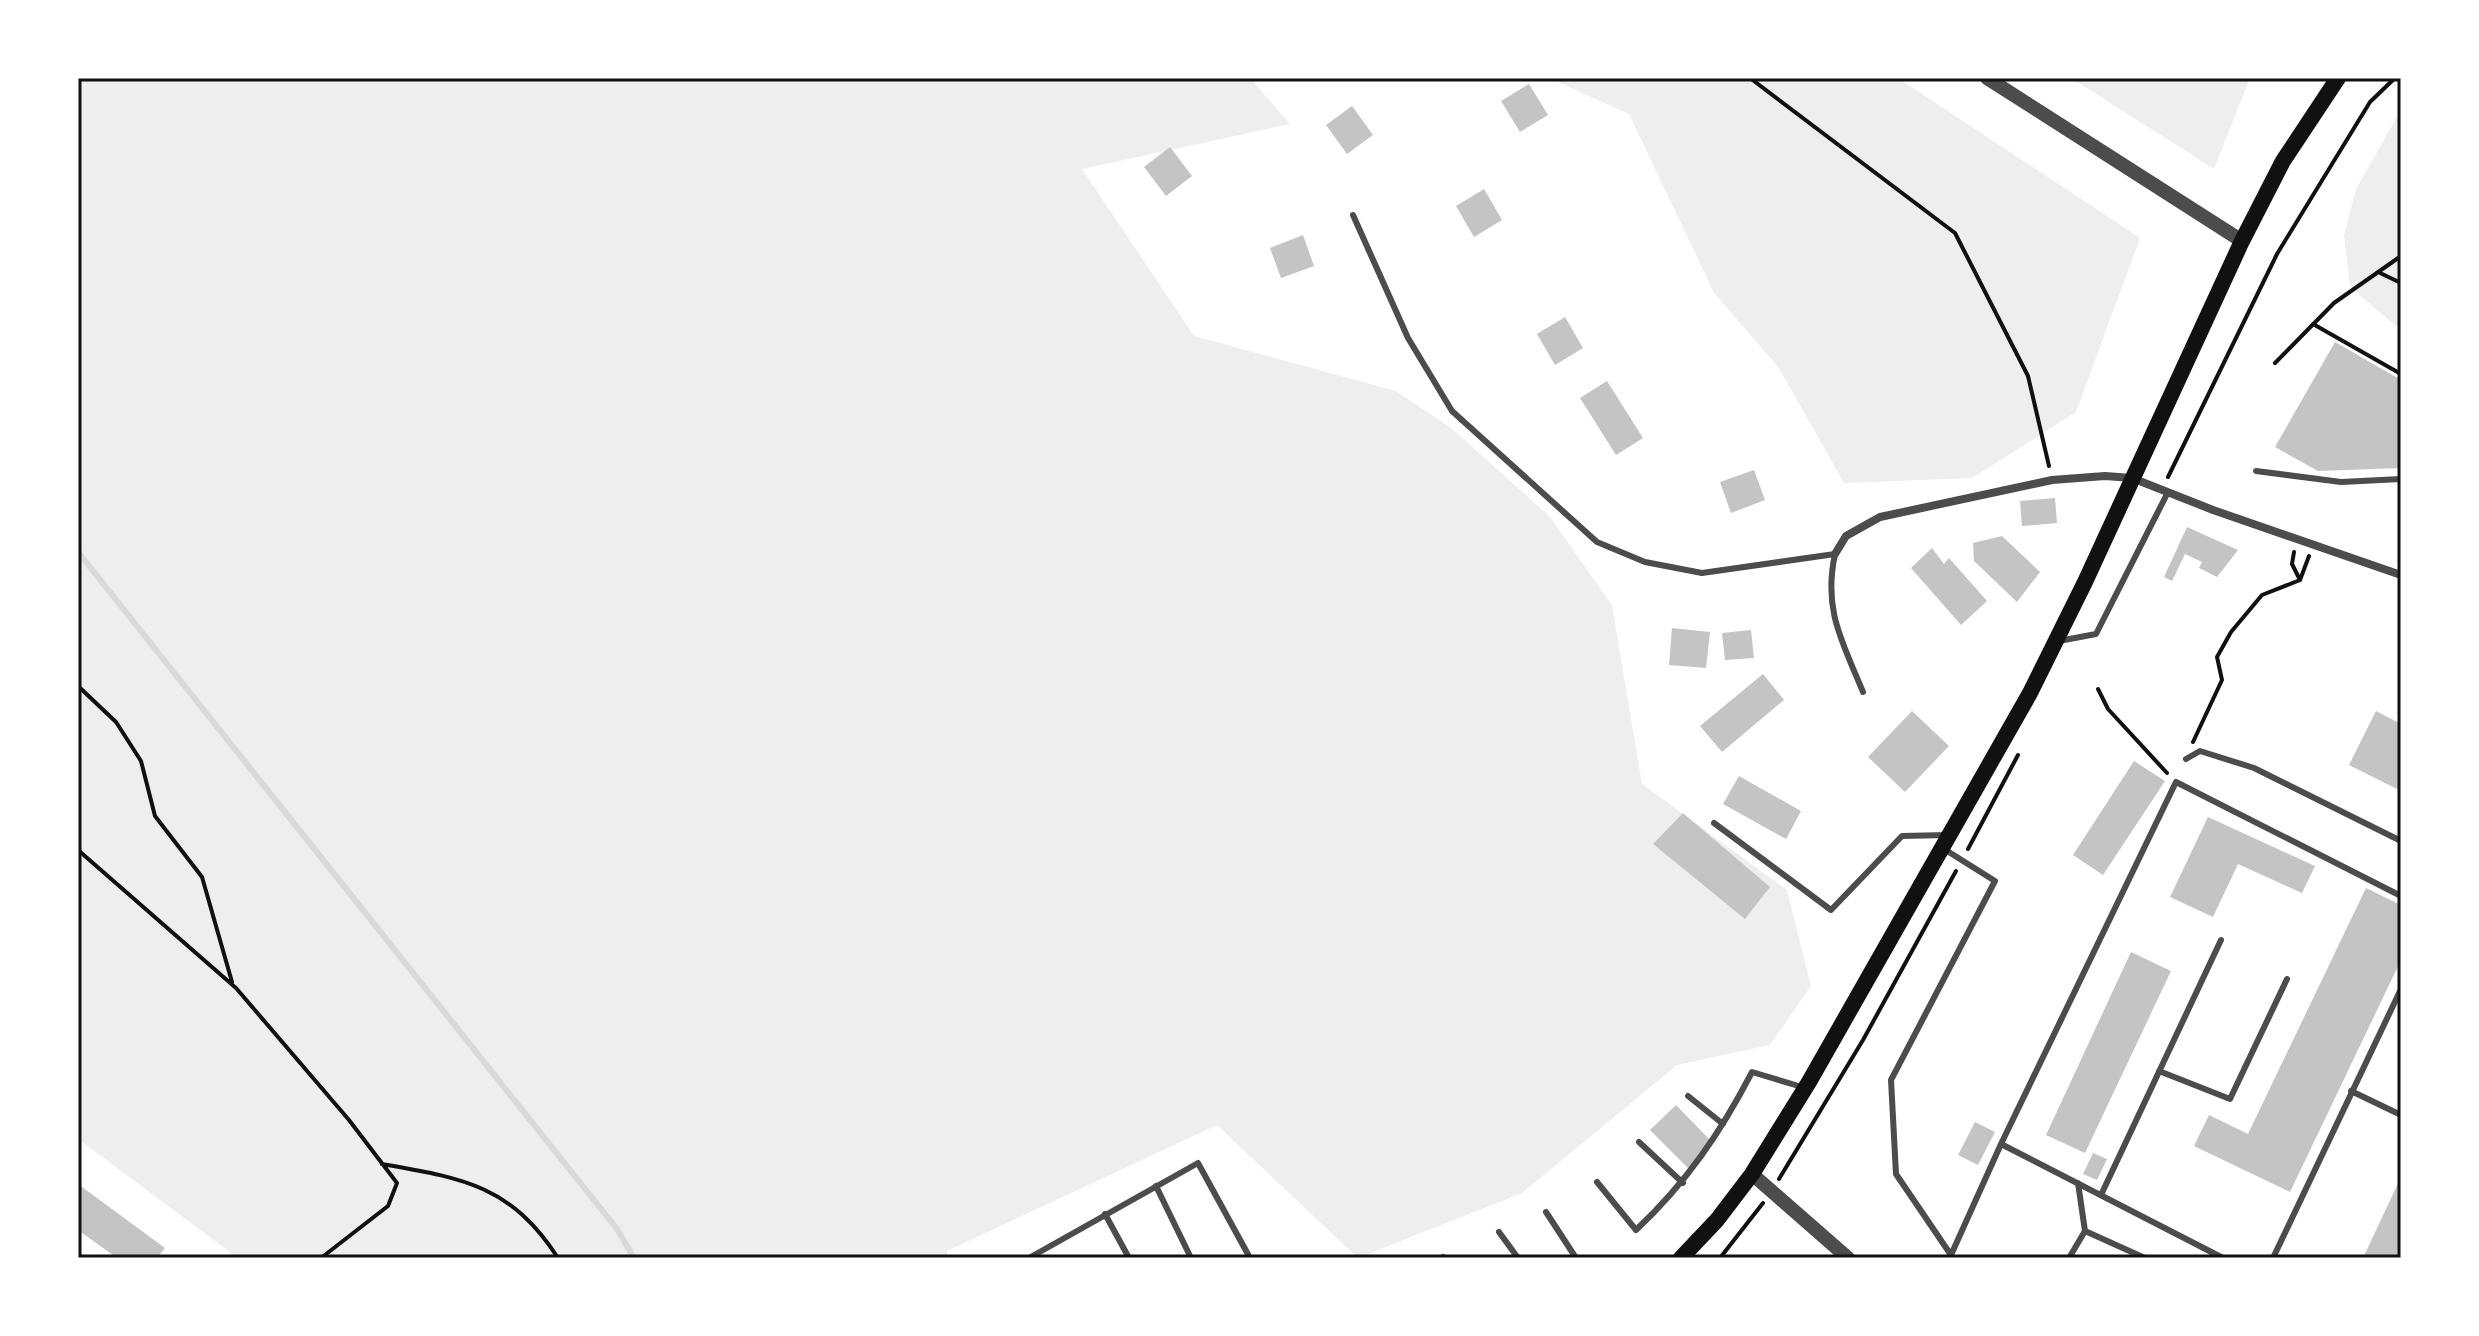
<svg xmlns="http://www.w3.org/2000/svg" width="2479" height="1336" font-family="'PT Sans',sans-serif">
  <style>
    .green { fill: #eee }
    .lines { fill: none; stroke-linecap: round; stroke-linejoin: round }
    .stream { stroke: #d9d9d9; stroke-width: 6 }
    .building { fill: #c4c4c4 }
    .path { stroke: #111; stroke-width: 4 }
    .service { stroke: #4c4c4c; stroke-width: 6 }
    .minor { stroke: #4c4c4c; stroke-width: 8 }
    .tertiary { stroke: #4c4c4c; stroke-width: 14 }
    .secondary { stroke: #111; stroke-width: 16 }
    .neatline { fill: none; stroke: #111; stroke-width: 3 }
  </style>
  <rect width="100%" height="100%" fill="#fff"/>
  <!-- green -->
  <path class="green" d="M78 78H1250L1290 124 1082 169 1194 336 1396 391 1451 428 1549 516 1612 605 1642 784 1787 890 1811 986 1770 1045 1677 1065 1522 1193 1358 1258 1217 1125 947 1251 948 1258H238L78 1139Z
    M1549 78H1898L2140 238 2076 412 1972 478 1844 483 1779 368 1714 293 1629 114Z
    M2071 78H2250L2214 169Z
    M2401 110V330L2350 287 2344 235 2356 189Z"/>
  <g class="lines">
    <!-- stream -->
    <path class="stream" d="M78 552 617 1229 634 1258"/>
  </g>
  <!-- building -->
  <path class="building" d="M1529 84 1548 115 1520 132 1501 101Z
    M1352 106 1373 135 1347 154 1326 125Z
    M1170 147 1192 176 1166 196 1144 167Z
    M1484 189 1502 220 1474 237 1456 206Z
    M1303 235 1314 266 1281 278 1270 248Z
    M1565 317 1583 348 1555 365 1537 334Z
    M2335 342 2401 380V468L2318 471 2275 447Z
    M1607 381 1643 438 1616 455 1580 398Z
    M1754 470 1765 500 1731 513 1720 482Z
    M2055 498 2057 523 2022 526 2020 501Z
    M2187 527 2238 550 2217 577 2199 568 2202 562 2185 554 2172 581 2164 577Z
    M2002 536 2040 572 2017 602 1974 561 1973 543Z
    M1932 548 1944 564 1949 558 1987 601 1961 625 1911 568Z
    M1672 628 1710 632 1706 668 1669 665Z
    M1751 630 1754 658 1725 660 1722 633Z
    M1763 674 1784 700 1722 752 1700 726Z
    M1912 711 1949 746 1905 792 1868 757Z
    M2376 711 2401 724V791L2349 765Z
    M2134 761 2165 781 2103 875 2073 855Z
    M1739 776 1801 811 1786 839 1723 804Z
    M1683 813 1770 887 1745 919 1653 844Z
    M2208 817 2315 866 2302 893 2238 864 2213 917 2170 897Z
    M2366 888 2401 905V960L2290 1192 2194 1146 2209 1115 2248 1134Z
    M2131 952 2171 971 2085 1153 2046 1135Z
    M1676 1105 1713 1143 1688 1168 1650 1130Z
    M1975 1122 1995 1132 1978 1165 1958 1155Z
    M2093 1153 2107 1159 2097 1180 2083 1174Z
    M2401 1177V1258H2363Z
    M78 1184 165 1248 157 1258H117L78 1230Z"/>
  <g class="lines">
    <!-- path -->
    <path class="path" d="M1750 78 1955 233 2028 376 2049 466
      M2378 272 2401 283
      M2313 324 2401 374
      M2275 363 2334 303 2401 256
      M2168 477 2277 254 2370 102 2395 78
      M2294 552 2292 564 2300 580
      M78 686 116 722 141 761 155 816 202 877 232 982
      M2098 689 2108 709 2167 773
      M2193 742 2222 680 2217 657 2231 632 2262 595 2300 580 2309 556
      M1968 849 2018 755
      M78 850 236 988 349 1120 397 1183 388 1206 321 1258
      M382 1164C462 1178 511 1185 558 1258
      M1779 1179 1863 1040 1956 871
      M1720 1258 1763 1203"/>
    <!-- service -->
    <path class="service" d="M1353 215 1408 338 1452 411 1597 542 1645 562 1702 573 1835 554C1823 610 1842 641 1863 692
      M2256 471 2341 482 2401 479
      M2059 641 2096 634 2168 492
      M2186 759 2200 751 2254 768 2401 841
      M1714 823 1831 910 1902 836 1948 835
      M1944 849 1995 881 1891 1080 1896 1174 1953 1258
      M2159 1071 2230 1099 2287 979
      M2351 1091 2401 1115
      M1688 1096 1723 1124
      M1639 1142 1683 1183
      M2001 1144 2176 782 2401 896
      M1597 1182 1636 1230C1686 1183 1721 1132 1752 1072L1802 1087
      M1156 1186 1191 1258
      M2101 1195 2221 940
      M1546 1212 1576 1258
      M1105 1214 1129 1258
      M2085 1231 2145 1258
      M1499 1232 1518 1258
      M1951 1255 2001 1144 2223 1258
      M1443 1257 1444 1258
      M1029 1258 1198 1163 1250 1258
      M2069 1258 2085 1231 2078 1183
      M2273 1258 2401 989"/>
    <!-- minor -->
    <path class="minor" d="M1835 554 1846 536 1880 517 2052 480 2105 476 2132 478 2213 510 2401 575"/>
    <!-- tertiary -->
    <path class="tertiary" d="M1987 78 2242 241
      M1752 1174 1848 1258"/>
    <!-- secondary -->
    <path class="secondary" d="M1681 1258 1717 1220 1752 1174 1809 1082 2030 693 2085 582 2242 241 2283 161 2338 78"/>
  </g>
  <!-- border -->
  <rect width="2479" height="1336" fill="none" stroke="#ffffff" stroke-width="160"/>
  <rect x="80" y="80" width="2319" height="1176" class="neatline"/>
</svg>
